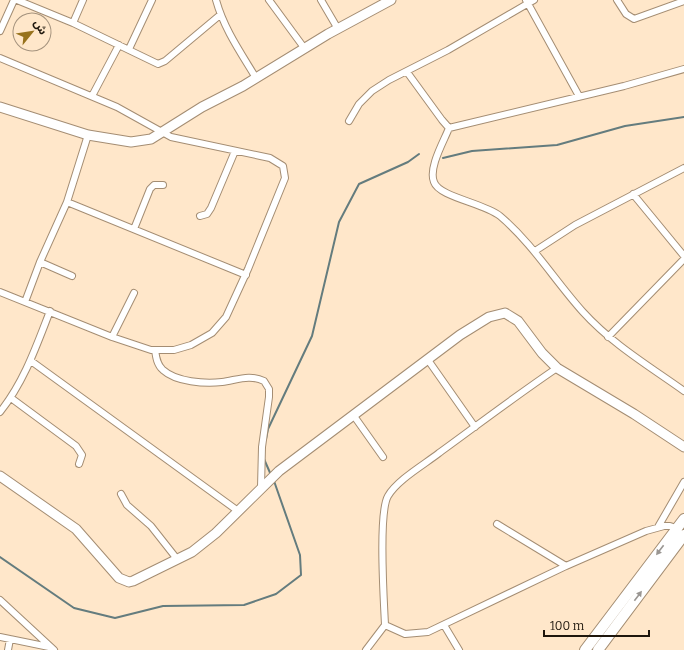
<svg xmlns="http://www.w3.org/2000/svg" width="684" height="650" font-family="Bitter,'Noto Sans Arabic',serif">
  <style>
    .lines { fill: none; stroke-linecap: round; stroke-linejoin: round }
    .stream { stroke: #647c7e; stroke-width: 2 }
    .street-casing { stroke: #a48d73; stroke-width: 8 }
    .secondary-casing { stroke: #a48d73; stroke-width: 11 }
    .primary-casing { stroke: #a48d73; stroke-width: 12 }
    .street { stroke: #fff; stroke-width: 6 }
    .secondary { stroke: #fff; stroke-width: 9 }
    .primary { stroke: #fff; stroke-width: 10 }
    .oneway { fill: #9a9692 }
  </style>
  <rect width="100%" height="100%" fill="#ffe7ca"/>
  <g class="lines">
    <!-- stream -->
    <path class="stream" d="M443 158 472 151 557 145 625 126 684 117
      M266 439 268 429 312 336 339 222 359 184 408 162 419 154
      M264 459 271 475
      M0 557 74 608 115 618 163 606 244 605 276 594 301 575 300 555 274 481"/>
    <!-- street casing -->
    <g class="street-casing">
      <path id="street" d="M17 0 73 23 158 64 165 61 220 15
        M216 0C224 29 241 53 256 78
        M269 0 305 49
        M321 0 338 29
        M526 0 579 96
        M617 0 626 14 634 19 684 1
        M73 23 83 0
        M0 31 14 0
        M129 49 152 0
        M0 58 117 107 171 137 270 158 283 166 285 178 248 269 226 317 212 333 191 345 174 350H151L112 337 0 292
        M684 69 624 86 449 128C444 141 428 168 434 182 439 197 484 203 500 216 533 244 555 281 583 312 612 344 649 366 684 391
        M407 72 442 120 449 128
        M92 96 119 45
        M349 121 359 104 372 91 389 80 448 50 534 0
        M633 194 684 256
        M67 202 246 275
        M200 216 207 214 211 208 235 151
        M134 229 150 189 154 185H163
        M535 251 575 225 684 168
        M40 262 72 276
        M25 302 40 262 67 202 88 135
        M112 337 134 293
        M608 337 684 259
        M155 350C156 357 157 365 163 370 176 382 205 384 222 382 237 380 250 374 264 381L269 389V397L262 447 261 487
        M428 360 475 427
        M31 361 238 511
        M11 398 76 446 82 455 79 464
        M0 412C24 382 36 347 50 311
        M354 416 383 457
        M121 494 127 505 151 526 177 559
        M497 524 566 566
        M658 527 684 482
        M0 600 54 650
        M385 625 405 634 428 632 566 566 646 531 664 526H670L679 529
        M444 625 459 650
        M0 637 49 647
        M8 650 10 639
        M366 650 385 625C384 602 378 513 388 496 397 480 425 464 439 453 479 424 517 395 557 368"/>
    </g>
    <!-- secondary casing -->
    <g class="secondary-casing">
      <path id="secondary" d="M0 107 88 135 131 142 151 139 202 107 243 86 328 34 391 0
        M0 476 76 529 119 578 129 582 133 581 192 552 216 533 279 471 460 335 489 317 505 313 518 321 542 353 557 368 634 414 684 447"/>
    </g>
    <!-- primary casing -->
    <g class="primary-casing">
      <path id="primary" d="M585 650 684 519
        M598 650 684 535"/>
    </g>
    <!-- street -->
    <use href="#street" class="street"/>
    <!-- secondary -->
    <use href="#secondary" class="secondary"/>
    <!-- primary -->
    <use href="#primary" class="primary"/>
  </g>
  <!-- one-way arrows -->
  <defs><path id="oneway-solid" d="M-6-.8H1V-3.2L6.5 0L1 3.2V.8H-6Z"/></defs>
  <g class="oneway">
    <use href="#oneway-solid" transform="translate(660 550) rotate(127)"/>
    <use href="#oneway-solid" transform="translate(638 596) rotate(-53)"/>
  </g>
  <!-- north arrow -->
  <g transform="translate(32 32) rotate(60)"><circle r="19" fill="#ffe7ca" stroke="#a5937e"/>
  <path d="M0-3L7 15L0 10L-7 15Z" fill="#97721c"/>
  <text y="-6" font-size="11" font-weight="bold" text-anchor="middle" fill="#1e160c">ش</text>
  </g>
  <!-- scale -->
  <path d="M544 630v6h105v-6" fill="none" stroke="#1e160c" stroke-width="2"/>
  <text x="550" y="630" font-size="12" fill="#1e160c" stroke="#ffe7ca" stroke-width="3" paint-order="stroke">100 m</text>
</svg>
